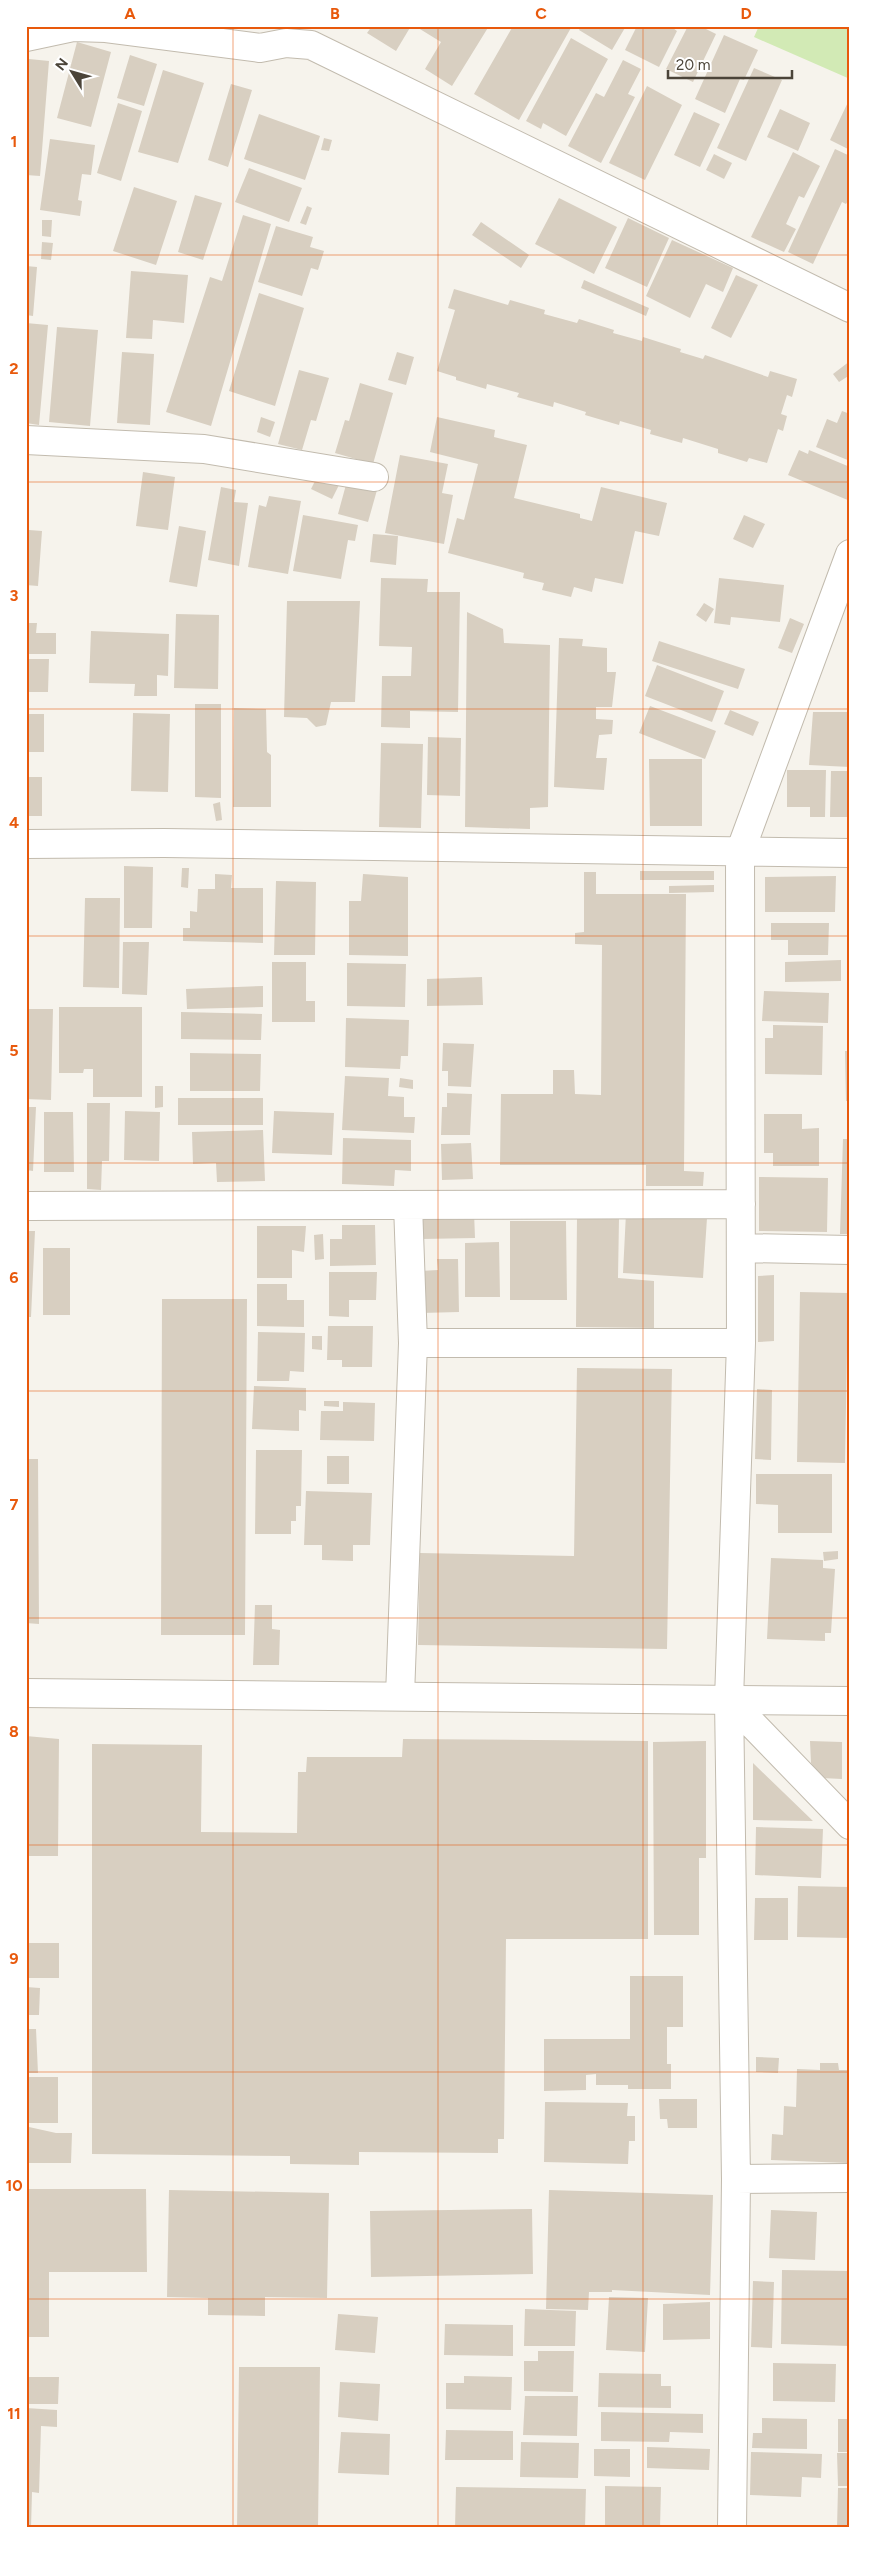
<svg xmlns="http://www.w3.org/2000/svg" width="876" height="2554" font-family="Figtree,sans-serif">
  <style>
    .green { fill: #d2eab5 }
    .building { fill: #d8cfc1 }
    .lines { fill: none; stroke-linecap: round; stroke-linejoin: round }
    .minor-casing { stroke: #c2bbae; stroke-width: 30 }
    .tertiary-casing { stroke: #c2bbae; stroke-width: 30 }
    .minor { stroke: #fff; stroke-width: 28 }
    .tertiary { stroke: #fff; stroke-width: 28 }
    .grid { fill: none; stroke: #e8590c; stroke-width: 1; stroke-opacity: 0.55 }
    .neatline { fill: none; stroke: #e8590c; stroke-width: 2 }
    .grid-label { font-size: 16px; text-anchor: middle; font-weight: bold; fill: #e8590c }
  </style>
  <rect width="100%" height="100%" fill="#f6f3ec"/>
  <!-- green -->
  <path class="green" d="M759 26H850V79L754 37Z"/>
  <!-- building -->
  <path class="building" d="M372 26H411L396 51 367 33Z
    M415 26H489L452 86 425 69 441 42Z
    M513 26H572L519 120 474 94Z
    M581 26H626L612 50 579 30Z
    M637 26H670L677 31 659 67 625 50Z
    M688 26H700L716 34 693 82 666 69Z
    M724 35 758 50 744 80 740 79 725 113 695 99Z
    M571 38 608 59 566 136 543 123 541 129 526 121Z
    M77 42 111 52 91 127 57 118Z
    M130 55 157 64 144 106 117 98Z
    M29 59 49 61 40 176 26 175V88Z
    M623 60 641 69 628 94 635 97 601 163 568 146 596 93 604 97Z
    M754 68 782 80 746 161 717 148Z
    M163 70 204 83 178 163 138 152Z
    M231 84 252 90 228 167 208 160Z
    M647 86 682 105 645 180 609 163Z
    M850 98V150L830 140Z
    M118 103 142 111 121 181 97 173Z
    M780 109 810 123 798 151 767 137Z
    M694 112 720 124 700 167 674 155Z
    M259 114 320 136 305 180 244 159Z
    M324 138 332 140 329 151 321 150Z
    M50 139 95 145 91 175 82 174 78 200 82 201 80 216 40 210Z
    M835 149 850 156V197L846 204 842 202 813 264 788 252Z
    M793 152 820 166 804 198 799 196 786 224 796 229 784 252 751 237Z
    M714 154 732 163 724 179 706 170Z
    M249 168 302 188 289 222 235 202Z
    M134 187 177 201 156 265 113 251Z
    M195 195 222 203 203 260 178 252Z
    M559 198 617 227 594 274 535 244Z
    M307 206 312 208 306 225 300 223Z
    M243 215 271 224 211 426 166 412 210 277 222 281Z
    M628 218 669 238 647 287 605 268Z
    M42 220H52L51 237 42 236Z
    M481 222 529 255 521 268 472 235Z
    M276 226 313 237 310 247 324 251 318 270 311 268 302 296 258 282Z
    M672 240 733 268 723 292 706 284 690 318 646 296Z
    M42 242 53 243 51 260 41 259Z
    M26 266 37 267 33 316 26 315Z
    M131 271 188 275 184 323 153 320 152 339 126 338Z
    M736 275 758 285 731 338 711 328Z
    M584 280 649 308 646 316 581 288Z
    M454 289 508 305 510 300 545 310 544 314 577 323 579 319 614 330 613 333 642 341 643 337 681 349 680 352 703 359 705 355 768 377 770 371 797 379 792 397 787 395 781 414 787 416 783 431 778 429 767 463 749 458 747 462 718 453V449L683 438 682 443 650 434 651 430 620 421 619 425 585 415 586 412 554 402 553 407 517 397 519 393 487 384 486 389 456 380V377L437 371 455 310 448 308Z
    M259 293 304 308 275 406 229 391Z
    M26 323 48 325 39 425 26 423Z
    M57 327 98 330 90 426 49 422Z
    M122 352 154 354 150 425 117 423Z
    M397 352 414 357 406 385 388 380Z
    M850 361V375L839 382 833 374Z
    M299 370 329 378 316 421 311 420 302 450 278 444Z
    M360 383 393 393 373 464 335 453 345 420 349 421Z
    M842 411 850 414V461L816 447 827 419 837 423Z
    M261 417 275 422 270 437 257 432Z
    M437 417 495 430 494 437 527 445 514 498 580 514V518L592 521 601 487 667 503 659 536 635 531 623 584 595 578 592 592 574 587 571 597 542 590 544 583 523 578 524 573 448 553 457 518 464 520 478 464 430 452Z
    M799 450 808 454 809 450 850 467V501L788 475Z
    M400 455 448 464 442 493 453 495 444 544 385 533Z
    M143 472 175 477 168 530 136 526Z
    M319 473 340 483 332 499 311 489Z
    M347 481 377 490 368 522 338 514Z
    M221 487 236 490 234 502 248 503 239 566 208 560Z
    M269 496 301 501 288 574 248 567 259 505 266 507Z
    M303 515 358 525 355 541 348 540 341 579 293 571Z
    M744 515 765 524 753 548 733 539Z
    M179 526 206 531 197 587 169 582Z
    M29 530 42 531 38 586 26 585Z
    M373 534 398 536 396 565 370 562Z
    M381 578 428 579 427 592H460L458 712 410 711V728L381 727 382 676H411L412 647 379 646Z
    M719 578 784 585 780 622 731 617 730 625 714 623Z
    M287 601H360L355 702H331L326 725 316 727 307 718 284 717Z
    M704 603 714 609 706 622 696 615Z
    M467 612 503 629 504 643 550 645 548 807 530 808V829L465 827Z
    M176 614 219 615 218 689 174 688Z
    M790 618 804 624 792 653 778 648Z
    M26 623H37L36 633H56V654H26Z
    M91 631 169 634 168 676 157 675V696H134L135 684 89 683Z
    M559 638 583 639 582 646 607 648V672H616L612 707H596V719L613 720 612 734 599 735 596 758H607L604 790 554 787Z
    M659 641 745 669 738 689 652 661Z
    M26 659H49L48 692H26Z
    M657 665 724 691 712 722 645 696Z
    M195 704H221V798L195 797Z
    M650 706 716 731 705 759 639 733Z
    M234 708 266 709 267 752 271 755V807H233Z
    M730 710 759 722 753 736 724 724Z
    M813 712H850V767L809 765Z
    M133 713 170 714 168 792 131 791Z
    M26 714H44V752H26Z
    M428 737 461 738 460 796 427 795Z
    M381 743 423 744 421 828 379 827Z
    M649 759H702V826H650Z
    M787 770H826L825 817H810V807H787Z
    M831 771H850V817H830Z
    M26 777H42V816H26Z
    M220 802 222 820 216 821 213 804Z
    M124 866 153 867 152 928H124Z
    M182 868H189L188 888 181 887Z
    M640 871H714V880H640Z
    M584 872H596V894H686L684 1171 704 1172 703 1186H646V1165H500L501 1094H553V1070H574L575 1094 601 1095 602 945 575 944V933L584 932Z
    M215 874 232 875 231 888H263V943L183 941V928H190V911L197 912 198 889H215Z
    M363 874 408 877V956L349 955V901H361Z
    M836 876 835 912H765V877Z
    M276 881 316 882 315 955H274Z
    M714 885V892L669 893V886Z
    M85 898H120L119 988 83 987Z
    M771 923H829L828 955H788V940H771Z
    M123 942H149L147 995 122 994Z
    M841 960V981L785 982V962Z
    M272 962H306V1001H315V1022H272Z
    M347 963 406 964 405 1007 347 1006Z
    M482 977 483 1005 427 1006V979Z
    M263 986V1007L187 1009 186 989Z
    M764 991 829 993 828 1023 762 1021Z
    M59 1007H142V1097H93V1069H84L83 1073H59Z
    M26 1009H53L51 1100 26 1099Z
    M181 1012 262 1014 261 1040 181 1039Z
    M346 1018 409 1020 408 1056H401L400 1069 345 1067Z
    M773 1025 823 1026 822 1075 765 1074V1038H773Z
    M443 1043 474 1044 471 1087 448 1086V1071H442Z
    M845 1051H850V1101H846Z
    M190 1053 261 1054 260 1091H190Z
    M345 1076 389 1078 388 1096 404 1097V1117H415L414 1133 342 1130Z
    M400 1078 413 1080V1089L399 1087Z
    M155 1086H163V1107L155 1108Z
    M447 1093 472 1094 470 1135H441L442 1107H447Z
    M178 1098H263V1125H178Z
    M87 1103H110L109 1161H102L101 1190 87 1189Z
    M26 1107H36L33 1171 26 1170Z
    M125 1111 160 1112 159 1161 124 1160Z
    M274 1111 334 1113 332 1155 272 1153Z
    M44 1112H73L74 1172H44Z
    M764 1114H802V1129L819 1128V1166H773V1153H764Z
    M263 1130 265 1181 217 1182 216 1163 193 1164 192 1132Z
    M343 1138 411 1140V1171L395 1170 394 1186 342 1184Z
    M843 1139H850V1234H840Z
    M471 1143 473 1179 442 1180 441 1144Z
    M759 1177 828 1178 827 1232 759 1231Z
    M474 1212 475 1238 422 1239V1213Z
    M626 1213 707 1218 703 1278 623 1273Z
    M577 1218H619L618 1278 654 1281V1328L576 1327Z
    M510 1221H566L567 1300H510Z
    M342 1225H375L376 1265 330 1266V1239H342Z
    M257 1226H306L304 1252 292 1250V1278H257Z
    M26 1231H35L31 1317H26Z
    M323 1234 324 1259 315 1260 314 1235Z
    M499 1242 500 1297H465V1243Z
    M43 1248H70V1315H43Z
    M437 1259H458L459 1312 421 1313 420 1271 438 1270Z
    M329 1272H377L376 1300H349V1317L329 1316Z
    M774 1275V1341L758 1342V1276Z
    M257 1284H287V1300H304V1327L257 1326Z
    M800 1292 848 1293 845 1463 797 1462Z
    M162 1299H247L245 1635H161Z
    M328 1326H373L372 1367H342V1360H327Z
    M258 1332 305 1333 304 1372 290 1371 289 1381H257Z
    M312 1336H322V1350L312 1349Z
    M577 1368 672 1369 667 1649 418 1645 420 1553 574 1556Z
    M254 1386 306 1388V1411L299 1410V1431L252 1429Z
    M757 1389 772 1390 771 1460 755 1459Z
    M324 1401H339V1407L324 1406Z
    M343 1402 375 1403 374 1441 320 1440 321 1411H343Z
    M256 1450H302L301 1506H296V1521H291V1534H255Z
    M327 1456H349V1484H327Z
    M26 1459H38L39 1624 26 1623Z
    M756 1474H832V1533H778V1505L756 1504Z
    M306 1491 372 1493 370 1545H353V1561L322 1560V1545H304Z
    M838 1551V1559L824 1561 823 1552Z
    M771 1558 823 1560V1568L835 1569 831 1633H825V1641L767 1639Z
    M255 1605H272V1629L280 1630 279 1665H253Z
    M26 1736 59 1739 58 1856H26Z
    M403 1739 648 1741V1939H506L504 2139H498V2153L359 2152V2165L290 2164V2156L92 2154V1744L202 1745 201 1832 297 1833 298 1772H306L307 1757H402Z
    M706 1741V1858H699V1935H654L653 1742Z
    M810 1741 842 1742V1779L822 1778 811 1763Z
    M847 1742H850V1809L847 1806Z
    M753 1763 813 1821 753 1820Z
    M756 1827 823 1829 821 1878 755 1875Z
    M798 1886 850 1887V1938L797 1937Z
    M755 1898H788V1940H754Z
    M26 1943H59V1978H26Z
    M630 1976H683V2027H667V2064H671V2089H628V2085H596V2074L586 2075V2090L544 2091V2039H630Z
    M26 1987 40 1988 39 2015H26Z
    M26 2029H36L38 2073H26Z
    M756 2057 779 2058 778 2073 756 2072Z
    M820 2063H838L839 2070H850L847 2163 771 2160 772 2134 783 2135 784 2106 796 2107 797 2069 820 2070Z
    M26 2077H58V2123H26Z
    M659 2099H697V2128H668L667 2119H660Z
    M545 2102 628 2103 627 2116H635V2141H629L628 2164 544 2162Z
    M29 2127 56 2133H72L71 2163H26V2133H28Z
    M26 2189H146L147 2272H49V2337H26Z
    M169 2190 329 2193 327 2298 265 2297V2316L208 2315V2298L167 2297Z
    M549 2190 713 2195 710 2295 612 2290V2292H589L588 2310 546 2309Z
    M532 2209 533 2274 371 2277 370 2211Z
    M771 2210 817 2212 815 2260 769 2258Z
    M782 2270 850 2271V2346L781 2344Z
    M753 2281 774 2282 772 2348 751 2347Z
    M609 2297 648 2298 645 2352 606 2350Z
    M710 2302V2339L663 2340V2304Z
    M525 2309 576 2311 575 2346H524Z
    M338 2314 378 2317 375 2353 335 2350Z
    M445 2324 513 2325V2356L444 2355Z
    M538 2351H574L573 2392 524 2391V2361H538Z
    M773 2363 836 2364 835 2402 773 2401Z
    M239 2367H320L318 2528H237Z
    M599 2373 661 2374V2386H671V2408L598 2407Z
    M464 2376 512 2377 511 2410 446 2409V2383H464Z
    M26 2377H59L58 2404H26Z
    M340 2382 380 2384 378 2421 338 2417Z
    M525 2396H578L577 2436 523 2435Z
    M26 2408 57 2410V2427L41 2426 39 2493 32 2492 31 2528H26Z
    M601 2412 703 2414V2433L670 2432 669 2442 601 2441Z
    M762 2418 807 2419V2449L752 2448 753 2433H762Z
    M838 2419H850V2452H838Z
    M446 2430 513 2431V2460H445Z
    M341 2432 390 2434 389 2475 338 2473Z
    M521 2442 579 2443 578 2478 520 2477Z
    M647 2447 710 2449 709 2470 647 2468Z
    M594 2449H630V2477L594 2476Z
    M751 2452 822 2454 821 2478 802 2477 801 2497 750 2495Z
    M837 2453H850V2486H838Z
    M605 2486 661 2487 660 2528H605Z
    M456 2487 586 2489 585 2528H455Z
    M838 2488H850V2528H837Z
    M752 2525 791 2526V2528H751Z"/>
  <g class="lines">
    <!-- minor casing -->
    <g class="minor-casing">
      <path id="minor" d="M26 37 73 27 106 28 260 48 286 43 311 45 850 308
        M26 440 204 449 374 477
        M26 844 164 843 850 853
        M26 1206 741 1204
        M742 1248 850 1250
        M413 1343H741
        M400 1696 413 1343 408 1205
        M729 1700 850 1825
        M736 2179 850 2178
        M732 2528 736 2179 729 1700 741 1343 740 852 850 554"/>
    </g>
    <!-- tertiary casing -->
    <g class="tertiary-casing">
      <path id="tertiary" d="M26 1693 850 1701"/>
    </g>
    <!-- minor -->
    <use href="#minor" class="minor"/>
    <!-- tertiary -->
    <use href="#tertiary" class="tertiary"/>
  </g>
  <!-- grid -->
  <path class="grid" d="M233 26V2528M438 26V2528M643 26V2528M26 255H850M26 482H850M26 709H850M26 936H850M26 1163H850M26 1391H850M26 1618H850M26 1845H850M26 2072H850M26 2299H850"/>
  <!-- border -->
  <rect width="876" height="2554" fill="none" stroke="#ffffff" stroke-width="55"/>
  <!-- north arrow -->
  <g transform="translate(72 72) rotate(307)" stroke="#ffffff" stroke-width="4" paint-order="stroke">
  <path d="M0-4L9 19L0 12L-9 19Z" fill="#4b4439"/>
  <text y="-8" font-size="14" font-weight="bold" text-anchor="middle" fill="#4b4439">N</text>
  </g>
  <!-- scale -->
  <path d="M668 70v8h124v-8" fill="none" stroke="#4b4439" stroke-width="2.5"/>
  <text x="676" y="70" font-size="15" fill="#4b4439" stroke="#ffffff" stroke-width="4" paint-order="stroke">20 m</text>
  <rect x="28" y="28" width="820" height="2498" class="neatline"/>
  <g class="grid-label">
    <text x="130" y="19">A</text>
    <text x="335" y="19">B</text>
    <text x="541" y="19">C</text>
    <text x="746" y="19">D</text>
    <text x="14" y="147">1</text>
    <text x="14" y="374">2</text>
    <text x="14" y="601">3</text>
    <text x="14" y="828">4</text>
    <text x="14" y="1056">5</text>
    <text x="14" y="1283">6</text>
    <text x="14" y="1510">7</text>
    <text x="14" y="1737">8</text>
    <text x="14" y="1964">9</text>
    <text x="14" y="2191">10</text>
    <text x="14" y="2419">11</text>
  </g>
</svg>
